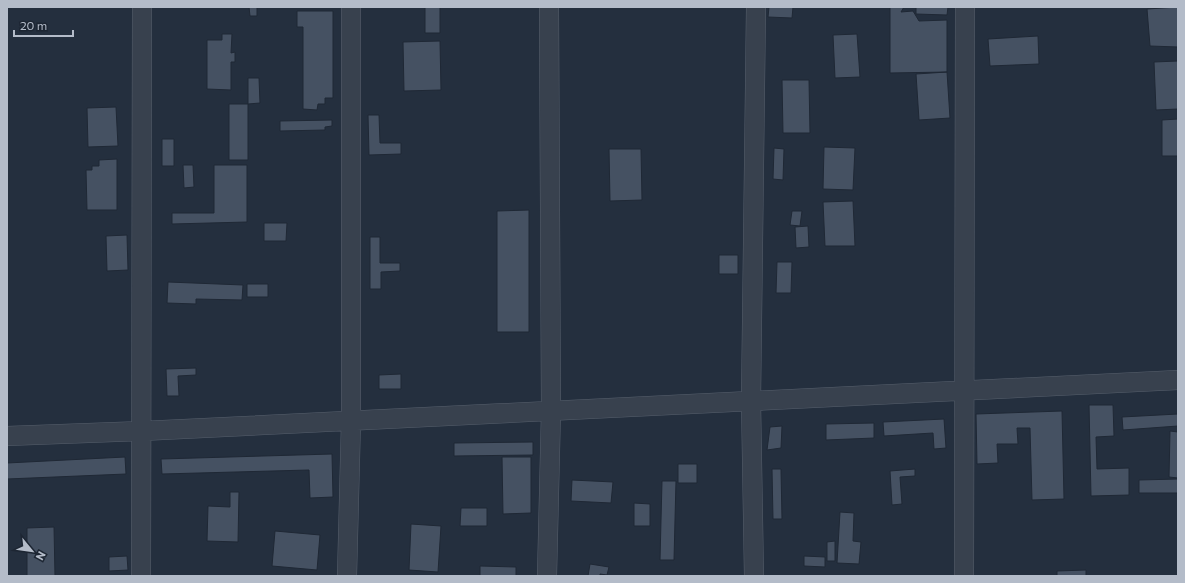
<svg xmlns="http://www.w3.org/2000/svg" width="1185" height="583" font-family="Commissioner,sans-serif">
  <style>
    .building { fill: #455162; stroke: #1f2835 }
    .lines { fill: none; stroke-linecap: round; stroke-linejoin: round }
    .minor-casing { stroke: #565f6c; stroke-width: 20 }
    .minor { stroke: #38414e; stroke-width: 19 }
  </style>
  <rect width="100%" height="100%" fill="#242f3e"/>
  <!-- building -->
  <path class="building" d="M249 7H257V16H250Z
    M425 7H440V33H425Z
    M769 7H793L792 18 768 17Z
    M890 7H904L901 12 913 11 919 21 947 20V72L890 73Z
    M916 7H948L947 15 916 14Z
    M1178 7V47L1150 46 1147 9Z
    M297 11H333V98H325V104H318L317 110 303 109V27H297Z
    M222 34H232L231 53 235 52V62H231V90L207 89V40H222Z
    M857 34 860 77 835 78 833 35Z
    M1038 36 1039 64 990 66 988 39Z
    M440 41 441 90 404 91 403 42Z
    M1178 61V109L1156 110 1154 62Z
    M947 72 950 118 919 120 916 74Z
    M248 78H259L260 103 248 104Z
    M782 80H809L810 133H783Z
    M229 104H248V160H229Z
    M116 107 118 146 88 147 87 108Z
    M368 115H379L380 143H401V154L369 155Z
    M1178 119V156H1162V120Z
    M332 120V126L325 127V130L280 131V121Z
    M162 139H174V166H162Z
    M824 147 855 148 853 190 823 189Z
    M774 148 784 149 783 180 773 179Z
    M609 149H641L642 200 610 201Z
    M117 159V210H87L86 170H92V166H99V160Z
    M183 165H193L194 187 184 188Z
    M214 165H247V222L172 224V213H214Z
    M853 201 855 246H825L823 202Z
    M529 210V332H497V211Z
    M792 211H802L800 226 790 225Z
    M264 223H287L286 241H264Z
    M808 226 809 247 796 248 795 227Z
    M127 235 128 270 107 271 106 236Z
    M370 237H380V263H400V271L381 272V289H370Z
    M719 255H738V274H719Z
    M777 262H792L791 293H776Z
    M168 282 243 285 242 300 196 299V304L167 303Z
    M247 284H268V297H247Z
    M196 368V375L178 376 179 396H167L166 369Z
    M401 374V389H379V375Z
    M1089 405H1113L1114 436 1096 437 1097 469 1129 468V495L1091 496Z
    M1062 411 1064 499 1032 500 1030 428H1017L1018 444H997L998 463 977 464 976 414Z
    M1178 414V426L1123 430 1122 417Z
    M944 419 946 448 934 449 933 433 884 436 883 422Z
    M874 423V438L826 440V424Z
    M782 426 781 448 767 450 770 427Z
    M1170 431 1178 432V478L1169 477Z
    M533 442V455L454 456V443Z
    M332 454 333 497 310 498 309 470 162 474 161 459Z
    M125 457 126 474 7 479V463Z
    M502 457H531V513L503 514Z
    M678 464H697V483H678Z
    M772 469H781L782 519H773Z
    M915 469V476L900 477 902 504 892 505 890 471Z
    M1178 479V493H1139V480Z
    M572 480 613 482 611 503 571 501Z
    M662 481H676L674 560H660Z
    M230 492H239L238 542 207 541 208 506 230 507Z
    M634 503 650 504V526H634Z
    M461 508H487V526H460Z
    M840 512 854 513 853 541 861 542 859 564 837 563Z
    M411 524 441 526 438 572 409 570Z
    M54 527 55 576H27V528Z
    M275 531 320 535 317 570 272 566Z
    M835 541V561H827V542Z
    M127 556 128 570 109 571V557Z
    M804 556 825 557V567L804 566Z
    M590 564 609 567 607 575 600 574V576H588Z
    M480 566 516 567V576H480Z
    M1086 570V576H1057V571Z"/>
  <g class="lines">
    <!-- minor casing -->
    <g class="minor-casing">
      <path id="minor" d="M7 436 142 431 1178 380
        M141 576 142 7
        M347 576 351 421V7
        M547 576 551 411 549 7
        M754 576 751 401 756 7
        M964 576 965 7"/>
    </g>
    <!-- minor -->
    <use href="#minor" class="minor"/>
  </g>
  <!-- border -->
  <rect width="1185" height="583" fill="none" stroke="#b4bcc9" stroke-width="16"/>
  <!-- north arrow -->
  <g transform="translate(32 551) rotate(119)" stroke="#1d2633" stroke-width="3" paint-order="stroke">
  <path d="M0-3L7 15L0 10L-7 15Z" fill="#b4bcc9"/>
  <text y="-6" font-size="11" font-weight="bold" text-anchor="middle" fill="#b4bcc9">N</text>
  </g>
  <!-- scale -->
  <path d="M14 30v6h59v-6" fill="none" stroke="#b4bcc9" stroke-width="2"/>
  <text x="20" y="30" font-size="12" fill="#b4bcc9" stroke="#1d2633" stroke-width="3" paint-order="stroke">20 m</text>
</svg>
